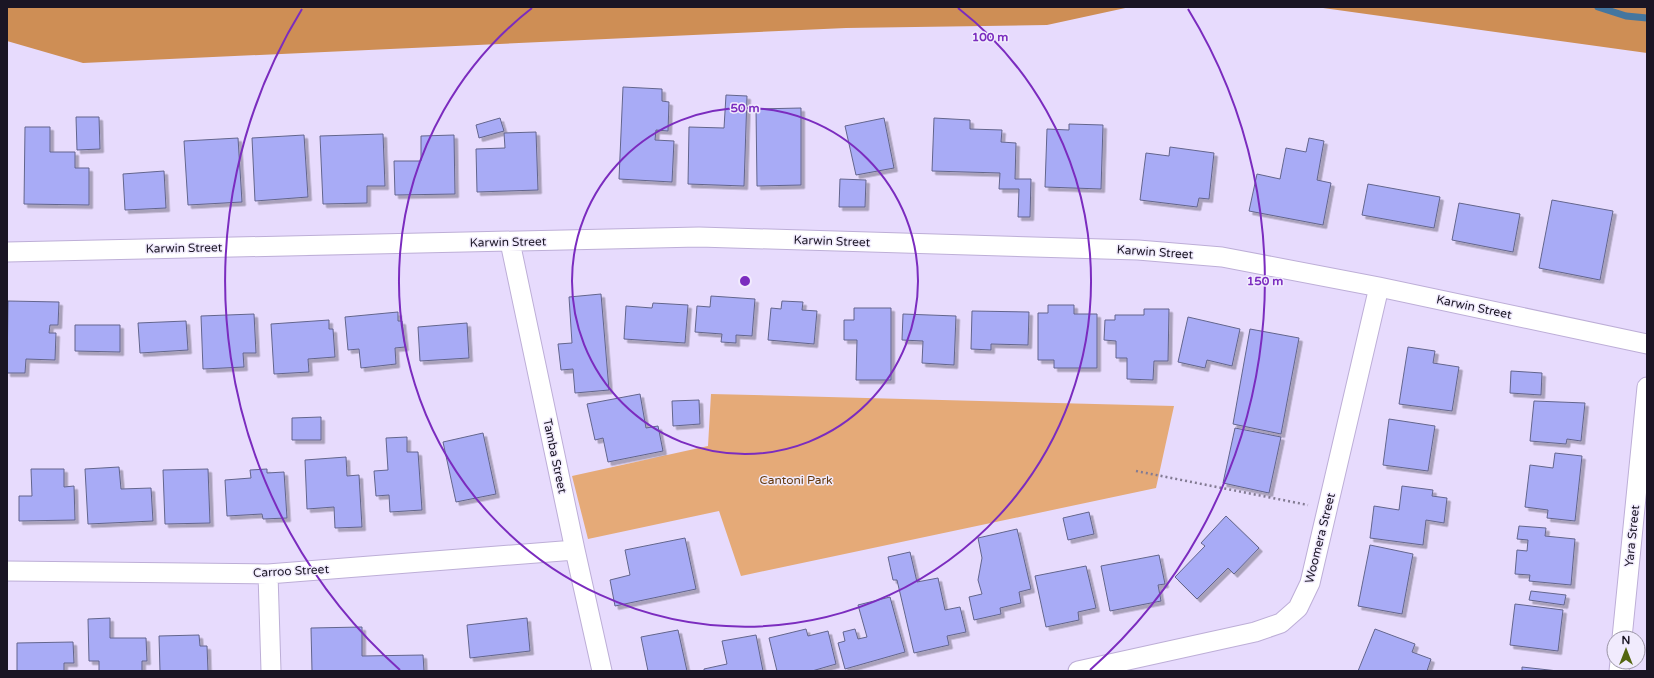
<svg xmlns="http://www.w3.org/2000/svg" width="1654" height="678" font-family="'Varela Round',sans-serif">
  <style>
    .green { fill: #e5aa78 }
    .forest { fill: #ce8e55 }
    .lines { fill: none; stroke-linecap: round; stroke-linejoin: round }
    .stream { stroke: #44769f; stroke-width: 7 }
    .building { fill: #a8abf6; stroke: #63658c; filter: url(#shadow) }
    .street-casing { stroke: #bdaed7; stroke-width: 21 }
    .path { stroke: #837b93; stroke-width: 2.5; stroke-dasharray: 2 3; stroke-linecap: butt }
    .street { stroke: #fff; stroke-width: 19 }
    .ring { fill: none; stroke: #7b2cbf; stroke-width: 2 }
    .labels { text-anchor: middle; stroke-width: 3; stroke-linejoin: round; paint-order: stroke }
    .street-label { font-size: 12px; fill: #1a1524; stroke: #f1ebfd }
    .park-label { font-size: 12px; fill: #63380b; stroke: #f1ebfd }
    .centre { fill: #7b2cbf; stroke: #f1ebfd; stroke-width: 2 }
    .ring-label { font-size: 12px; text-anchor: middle; font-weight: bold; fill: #7b2cbf; stroke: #f1ebfd; stroke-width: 3; stroke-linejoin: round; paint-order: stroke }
  </style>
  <defs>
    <filter id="shadow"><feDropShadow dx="3.5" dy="3.5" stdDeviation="0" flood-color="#0004"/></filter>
  </defs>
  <rect width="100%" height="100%" fill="#e7dbfd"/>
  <!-- green -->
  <path class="green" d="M711 394 1174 406 1156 488 741 576 719 511 588 539 572 476 708 446Z"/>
  <!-- forest -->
  <path class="forest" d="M7 7H1130L1047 25 846 28 83 63 7 41Z
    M1316 7H1647V53Z"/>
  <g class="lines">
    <!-- stream -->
    <path class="stream" d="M1598 7 1626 16 1647 18"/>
  </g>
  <!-- building -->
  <path class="building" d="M623 87 662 89V101L669 102 668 131 656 130 655 140 674 141 672 182 619 179Z
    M726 95 747 96 744 186 688 184 689 127 724 128Z
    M801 108V185L757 186 756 109Z
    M76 117H99L100 149 77 150Z
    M500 118 504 131 479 138 476 125Z
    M884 118 894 168 856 175 845 126Z
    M934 118 970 120V129L1002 130 1001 142 1016 143 1015 179H1031L1030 217H1018L1019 189H999L1000 173 932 171Z
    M1069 124 1103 125 1101 189 1045 187 1047 129 1069 130Z
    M25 127H50V152H75V168H89V205L24 204Z
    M536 132 538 190 477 192 476 149 505 148 504 133Z
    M383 134 385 186H367V203L323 204 320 136Z
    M304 135 308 197 255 201 252 138Z
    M454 135 455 194 395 195 394 161H421V136Z
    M238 138 242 202 188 205 184 141Z
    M1309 138 1324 141 1317 180 1331 183 1323 225 1249 211 1257 174 1280 179 1286 148 1306 152Z
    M1170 147 1214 153 1209 199 1199 198 1197 207 1140 200 1146 153 1169 156Z
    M164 171 166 208 125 210 123 174Z
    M840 179 866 180 865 207H839Z
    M1368 184 1440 197 1434 228 1362 215Z
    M1552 200 1613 211 1600 280 1539 268Z
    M1459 203 1520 214 1513 252 1452 240Z
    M601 294 609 390 575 393 573 369 561 370 558 344 572 343 569 297Z
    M711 296 755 299 752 336 736 335V343L721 342 722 334 695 332 697 306 710 307Z
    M8 301 59 302 58 325H50L49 333H56L55 360 26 359 25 373H7Z
    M782 301 803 302 802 310 817 311 814 344 768 340 771 308 781 309Z
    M653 303 688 305 685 343 624 339 626 306 652 308Z
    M1048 305H1074V314H1097V368H1054V360H1038V313H1048Z
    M854 308H891V380H856L857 340H844V320H854Z
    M1144 309H1169L1168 361H1154L1153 380 1127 379V358H1116V341L1104 340 1105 320H1115V315H1144Z
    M972 311 1029 312 1028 345 991 344V350L971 349Z
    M398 312V321H402L405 347 395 348 396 364 361 368 359 349 348 350 345 317Z
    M254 314 256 353H243L244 367 203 369 201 316Z
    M903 314 956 316 954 365 922 363 923 341 902 340Z
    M1188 317 1240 329 1232 366 1207 360 1205 368 1178 362Z
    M329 320V329H333L335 357 308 359 309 372 274 374 271 324Z
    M186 321 188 350 140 353 138 323Z
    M467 323 469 358 420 361 418 327Z
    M75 325H120V352L75 351Z
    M1250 329 1299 338 1281 434 1233 424Z
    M1408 347 1435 351 1433 363 1459 367 1452 411 1399 404Z
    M1511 371 1542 373 1541 395 1510 393Z
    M640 394 646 428 658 426 663 451 608 462 603 438 595 440 587 404Z
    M699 400 700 424 673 426 672 401Z
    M1534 401 1585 403 1581 441 1567 439 1566 444 1530 441Z
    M321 417V440H292V418Z
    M1389 419 1435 426 1428 471 1383 465Z
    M1235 428 1281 437 1269 493 1223 483Z
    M483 433 496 494 456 502 443 442Z
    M407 437V452H418L422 510 390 512 389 495 376 496 374 471 388 470 386 438Z
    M1555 453 1582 456 1575 521 1547 518 1548 510 1525 507 1530 465 1553 468Z
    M346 457 347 476 359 475 362 527 335 528 334 507 307 509 305 460Z
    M119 467 121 489 151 488 153 521 88 524 85 469Z
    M31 469H64V487L74 486 75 520 19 521V496H32Z
    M208 469 210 523 165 524 163 470Z
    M267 469V473L284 472 287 518 263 519 262 514 227 516 225 480 251 478 250 470Z
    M1402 486 1433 490 1432 496 1447 498 1444 523 1426 520 1423 545 1370 538 1374 506 1399 510Z
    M1089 512 1094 534 1068 540 1063 518Z
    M1226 516 1259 548 1234 574 1228 568 1197 599 1175 577 1205 546 1201 543Z
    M1519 526 1546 528 1545 536 1575 539 1571 585 1529 581 1530 575 1515 574 1517 550 1527 551 1528 540 1517 539Z
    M1017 529 1031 589 1019 592 1021 603 1000 608 1001 614 974 620 969 597 982 594 978 580 982 558 978 538Z
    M685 538 696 589 615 606 610 580 630 575 625 550Z
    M1370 545 1413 554 1402 614 1358 606Z
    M910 552 917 582 938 578 945 610 960 607 966 632 947 636 949 645 914 653 897 580H893L888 557Z
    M1159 555 1165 584 1158 585 1161 601 1110 611 1101 566Z
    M1086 566 1096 608 1078 612 1079 620 1046 627 1035 576Z
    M1531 591 1566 595 1564 605 1529 600Z
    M890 597 905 652 845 669 838 643 845 641 843 632 855 629 858 639 867 637 858 605Z
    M1515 604 1563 610 1558 651 1510 645Z
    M110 618V638H146L147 661H142V671H99V661H89L88 619Z
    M527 618 530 651 470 658 467 625Z
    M362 627V656L423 655 424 671H312L311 628Z
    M806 629 808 636 828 631 836 664 812 671H777L769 638Z
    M1375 629 1415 644 1412 652 1431 659 1427 671H1358Z
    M678 630 687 671H648L641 637Z
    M199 635 200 646H207L208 671H160L159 636Z
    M756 635 763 671H704V669L727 664 722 641Z
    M73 642 74 663H64V671H17V643Z
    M1522 667 1558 671H1522Z"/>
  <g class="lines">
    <!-- street casing -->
    <g class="street-casing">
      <path id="street" d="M510 242 575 550 602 671
        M7 252 699 237 1138 250 1222 257 1379 287 1647 344
        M7 571 268 574 575 550
        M268 574 271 671
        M1622 638 1647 387
        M1078 671 1255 632 1281 623 1298 608 1310 583 1379 287
        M1619 671 1620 662"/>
    </g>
    <!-- path -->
    <path class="path" d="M1136 471 1308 505"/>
    <!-- street -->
    <use href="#street" class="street"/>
  </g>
  <!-- distance rings -->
  <g class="ring">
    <circle cx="745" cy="281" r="173"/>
    <path d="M958 8A346 346 0 1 1 532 8"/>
    <path d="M400 670A520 520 0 0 1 302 9M1188 9A520 520 0 0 1 1090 670"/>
  </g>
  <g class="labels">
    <!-- street labels -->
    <g class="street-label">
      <text transform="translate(832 241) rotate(2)" y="4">Karwin Street</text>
      <text transform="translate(508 242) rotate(-1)" y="4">Karwin Street</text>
      <text transform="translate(184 248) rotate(-1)" y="4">Karwin Street</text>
      <text transform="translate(1155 252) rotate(4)" y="4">Karwin Street</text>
      <text transform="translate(1474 307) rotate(12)" y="4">Karwin Street</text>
      <text transform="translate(555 456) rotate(78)" y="4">Tamba Street</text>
      <text transform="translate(1632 536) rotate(-84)" y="4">Yara Street</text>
      <text transform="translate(1320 538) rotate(-76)" y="4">Woomera Street</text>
      <text transform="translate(291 571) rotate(-3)" y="4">Carroo Street</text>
    </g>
    <!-- park labels -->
    <g class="park-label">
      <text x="796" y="484">Cantoni Park</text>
    </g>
  </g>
  <circle cx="745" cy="281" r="6" class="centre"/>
  <g class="ring-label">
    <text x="990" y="41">100 m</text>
    <text x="745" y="112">50 m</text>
    <text x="1265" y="285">150 m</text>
  </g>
  <!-- border -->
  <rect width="1654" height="678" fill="none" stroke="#1a1524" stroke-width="16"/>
  <!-- north arrow -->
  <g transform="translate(1626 650)"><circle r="19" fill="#f1ebfd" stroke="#9b95a6"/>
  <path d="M0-3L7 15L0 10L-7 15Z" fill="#546610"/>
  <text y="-6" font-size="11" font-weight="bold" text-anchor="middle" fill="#1a1524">N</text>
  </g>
</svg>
